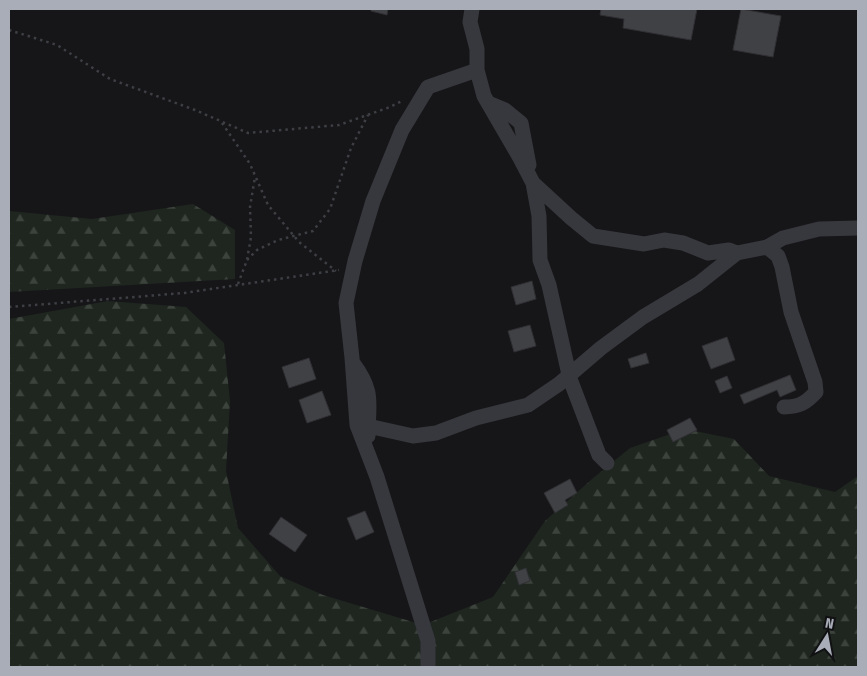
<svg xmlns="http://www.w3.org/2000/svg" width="867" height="676" font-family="'Fira Sans Condensed',sans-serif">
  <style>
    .forest { fill: url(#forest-firs) }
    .building { fill: #404145; stroke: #303034 }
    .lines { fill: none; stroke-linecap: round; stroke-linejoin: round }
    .path { stroke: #3d3f44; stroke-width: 2.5; stroke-dasharray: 2.5 4; stroke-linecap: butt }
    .minor { stroke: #37383d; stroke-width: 15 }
  </style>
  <defs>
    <pattern id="forest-firs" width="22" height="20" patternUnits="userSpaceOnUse" patternTransform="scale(1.25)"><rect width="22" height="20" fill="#1e261f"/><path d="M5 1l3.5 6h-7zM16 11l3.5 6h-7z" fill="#3c433d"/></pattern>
  </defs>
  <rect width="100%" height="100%" fill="#161618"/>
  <!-- forest -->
  <path class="forest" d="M193 204 235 230V279L9 292V211L92 219Z
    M108 301 186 307 224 343 230 401 226 471 238 528 280 576 323 595 423 625 493 597 545 521 592 479 630 448 685 429 734 439 769 476 835 492 858 476V667H9V319Z"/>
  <!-- building -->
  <path class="building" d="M371 9H388L387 15 371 11Z
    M601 9H697L691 40 623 28 624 19 600 15Z
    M741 9 781 16 773 57 733 50Z
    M532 281 536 299 516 305 511 287Z
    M530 325 536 346 514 352 508 331Z
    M727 337 735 360 711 369 702 346Z
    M646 353 649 363 631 368 628 359Z
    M309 358 316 379 289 388 282 367Z
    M790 375 796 390 780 397 777 390 744 404 740 395Z
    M727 376 732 388 720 393 715 381Z
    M322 391 331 415 307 423 299 400Z
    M690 418 697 430 673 442 667 430Z
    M570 479 577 493 565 500 568 505 555 513 544 493Z
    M365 511 374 532 356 540 347 518Z
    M281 517 307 535 295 552 269 534Z
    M526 568 530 581 519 585 515 572Z"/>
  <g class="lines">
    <!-- path -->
    <path class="path" d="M9 30 57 45 110 79 195 110 248 133 339 125 390 107 402 101
      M222 123 250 164 268 205 299 242 336 271
      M247 260 257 250 278 240 313 231 330 209 351 148 368 115
      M238 284 247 260 251 237 250 207 255 177
      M9 307 184 293 339 270"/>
    <!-- minor -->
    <path class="minor" d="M472 9 470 22 477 49V70L484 96 520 158 533 183 539 216 540 260 549 285 570 379 599 455 607 463
      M488 103 505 110 521 123 529 165
      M533 183 571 218 593 236 644 244 664 240 683 243 708 253 729 250 737 253 767 247 783 238 819 229 858 228
      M767 247 778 256 782 267 791 312 815 382 816 392C806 403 799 407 784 407
      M353 363C375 393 368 402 368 436
      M368 426 413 436 436 433 476 418 528 405 559 384 601 348 643 317 698 284 737 253
      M428 667V641L377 477 357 425 352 358 346 303 355 261 373 201 402 130 428 87 477 70"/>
  </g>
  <!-- border -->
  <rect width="867" height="676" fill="none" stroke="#a8adb8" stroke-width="20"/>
  <!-- north arrow -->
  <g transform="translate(827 636) rotate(11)" stroke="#111113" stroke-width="4" paint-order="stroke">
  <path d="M0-4L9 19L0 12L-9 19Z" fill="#a8adb8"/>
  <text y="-8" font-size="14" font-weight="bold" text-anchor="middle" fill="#a8adb8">N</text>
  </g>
</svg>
